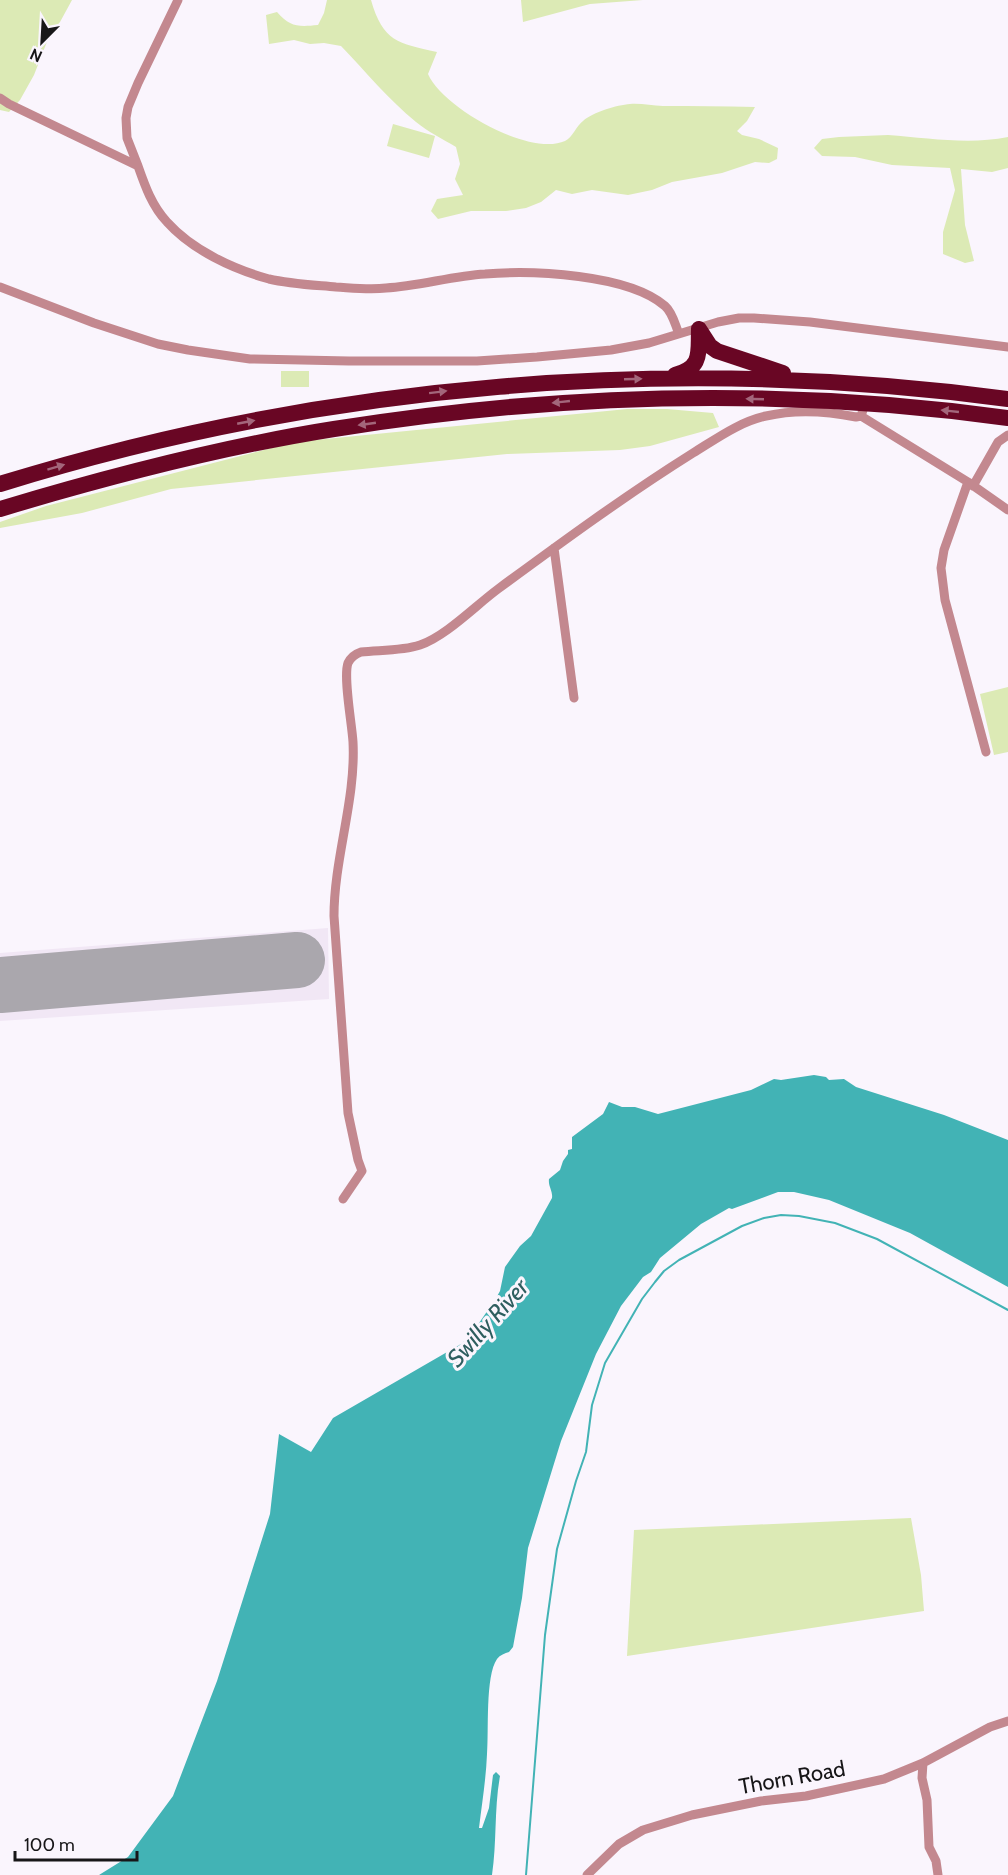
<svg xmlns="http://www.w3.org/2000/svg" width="1008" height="1875" font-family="Cabin,sans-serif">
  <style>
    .built { fill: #f1e7f5 }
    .green { fill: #dceab5 }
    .water { fill: #42b3b5 }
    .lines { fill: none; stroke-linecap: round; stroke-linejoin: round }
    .stream { stroke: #42b3b5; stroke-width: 2 }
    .runway { stroke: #aaa7ad; stroke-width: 56 }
    .street { stroke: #c3888f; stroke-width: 9 }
    .highway { stroke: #690624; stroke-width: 16 }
    .oneway { fill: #a3667b }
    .labels { text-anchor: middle; stroke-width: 6; stroke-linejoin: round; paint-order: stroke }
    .street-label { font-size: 22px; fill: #171618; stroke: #faf5fd }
    .water-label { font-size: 24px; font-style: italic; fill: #2e5e5f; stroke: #faf5fd }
  </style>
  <rect width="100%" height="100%" fill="#faf5fd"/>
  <!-- built -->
  <path class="built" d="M328 928 329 999 0 1021V953Z"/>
  <!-- green -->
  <path class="green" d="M0 0H72L60 22 50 34 34 75 20 100 9 112 0 110Z
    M327 0H371C383 42 398 43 437 52L428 74C442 107 529 157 565 141 573 137 576 126 583 121 593 112 617 105 630 104 641 103 652 106 663 106 693 106 724 106 755 107L747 121 737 131 742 135 759 139 778 148 777 159 769 163 755 162 722 173 672 182 652 190 628 195 592 190 572 194 556 190 541 202 526 208 506 211H471L438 219 431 211 437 199 463 195 455 179 460 164 456 147C443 139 428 132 416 122 388 99 366 72 341 46L324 43 310 44 294 40 269 44 266 15 277 12C290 27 298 27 318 25L324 13Z
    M521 0H643L590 4 523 22Z
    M393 124 435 136 429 158 387 146Z
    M888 135C928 138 969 145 1008 137V168L992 172 961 169 965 225 974 261 965 263 943 254V232L955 190 950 168 892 165 855 157 822 156 814 148 822 139 839 137Z
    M281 371H309V387H281Z
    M627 409H667L713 413 719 427 650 446 620 450 507 454 171 489 82 513 0 528V522L46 506 295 442Z
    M1008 687V752L994 755 980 694Z
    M911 1518 921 1575 924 1611 627 1656 634 1530Z"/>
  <!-- water -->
  <path class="water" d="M814 1075 826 1077 829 1080 844 1079 856 1087 944 1115 1008 1140V1287L910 1233 829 1200 794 1192H778L732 1209 729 1208 701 1224 660 1258 651 1272 643 1277 621 1306 596 1354 561 1441 528 1548 522 1598 513 1647 509 1652C505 1653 500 1655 497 1659 485 1676 489 1732 487 1754 486 1779 482 1803 479 1828H482L489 1808 493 1775 496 1772 500 1776C494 1809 497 1842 492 1875H99L128 1857 173 1796 217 1681 270 1514 279 1434 311 1452 333 1418 461 1344 472 1333 495 1300 500 1291 505 1267 520 1246 531 1236 552 1198C553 1191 548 1186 549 1179L560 1170 563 1161 568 1154V1150L572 1149V1137L603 1114 609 1102 622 1107H635L658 1114 751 1090 774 1079 781 1080Z"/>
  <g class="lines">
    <!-- stream -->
    <path class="stream" d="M526 1875 545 1635 557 1549 576 1481 586 1452 592 1405 605 1363 642 1299 655 1282 664 1271 679 1260 742 1226 764 1218 781 1215 799 1216 835 1223 877 1239 1008 1310"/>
    <!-- runway -->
    <path class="runway" d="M0 985 297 960"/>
    <!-- street -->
    <path class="street" d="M0 98 9 104 138 166C145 186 152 206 167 222 192 250 233 269 269 279 290 284 314 285 336 287 353 288 370 290 386 288 419 286 452 276 485 274 532 270 628 274 665 306 673 313 675 325 679 334
      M138 166 127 138 126 118 128 107 138 83 178 0
      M0 287 94 323 158 344 188 350 250 359 349 361H477L537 357 611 350 649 343 718 322 739 318H754L810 322 1008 347
      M861 416 968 482 1008 510
      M968 482 944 550 941 568 945 600 986 752
      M973 486 998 442 1008 435
      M554 548 574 698
      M343 1199 362 1171 358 1160 348 1113 334 916C334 858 356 800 353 742 352 724 343 677 348 663 351 657 355 654 361 652 380 650 402 651 420 645 446 636 475 606 498 589 562 542 626 495 693 453 716 439 739 422 766 416 796 409 826 411 856 417L861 416 865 404
      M923 1763 922 1778 927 1800 929 1847 936 1861 938 1875
      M587 1875 619 1844 643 1830 692 1815 761 1801 806 1796 884 1779 923 1763 990 1727 1008 1721"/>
    <!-- highway -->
    <path class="highway" d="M699 329 710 346 717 351 783 373
      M675 375C703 367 698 353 699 329
      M0 484C325 383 671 354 1008 399
      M0 509C110 476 220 447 334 429 557 393 784 387 1008 418"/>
  </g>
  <!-- one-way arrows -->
  <defs><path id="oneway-solid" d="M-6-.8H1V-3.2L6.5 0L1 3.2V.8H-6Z" transform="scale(1.5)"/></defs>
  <g class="oneway">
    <use href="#oneway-solid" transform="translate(633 379) rotate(-2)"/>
    <use href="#oneway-solid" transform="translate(438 392) rotate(-7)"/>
    <use href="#oneway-solid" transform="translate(755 399) rotate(-178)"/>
    <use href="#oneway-solid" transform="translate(561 402) rotate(174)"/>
    <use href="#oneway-solid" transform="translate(950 411) rotate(-174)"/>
    <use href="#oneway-solid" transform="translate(246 422) rotate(-11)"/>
    <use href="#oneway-solid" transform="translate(367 424) rotate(172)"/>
    <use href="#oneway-solid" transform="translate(56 467) rotate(-17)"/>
  </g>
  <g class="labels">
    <!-- street labels -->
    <g class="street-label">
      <text transform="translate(792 1777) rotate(-10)" y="8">Thorn Road</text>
    </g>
    <!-- water labels -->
    <g class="water-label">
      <text transform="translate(488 1323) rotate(-48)" y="8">Swilly River</text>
    </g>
  </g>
  <!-- north arrow -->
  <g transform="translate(42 42) rotate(204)" stroke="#faf5fd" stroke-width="4.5" paint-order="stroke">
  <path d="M0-4.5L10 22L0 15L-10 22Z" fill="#171618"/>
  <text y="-9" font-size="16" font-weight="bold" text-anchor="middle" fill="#171618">N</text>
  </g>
  <!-- scale -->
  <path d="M15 1851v9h122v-9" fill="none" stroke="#171618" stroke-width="3"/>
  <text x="24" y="1851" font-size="18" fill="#171618" stroke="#faf5fd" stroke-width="4.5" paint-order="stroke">100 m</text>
</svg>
